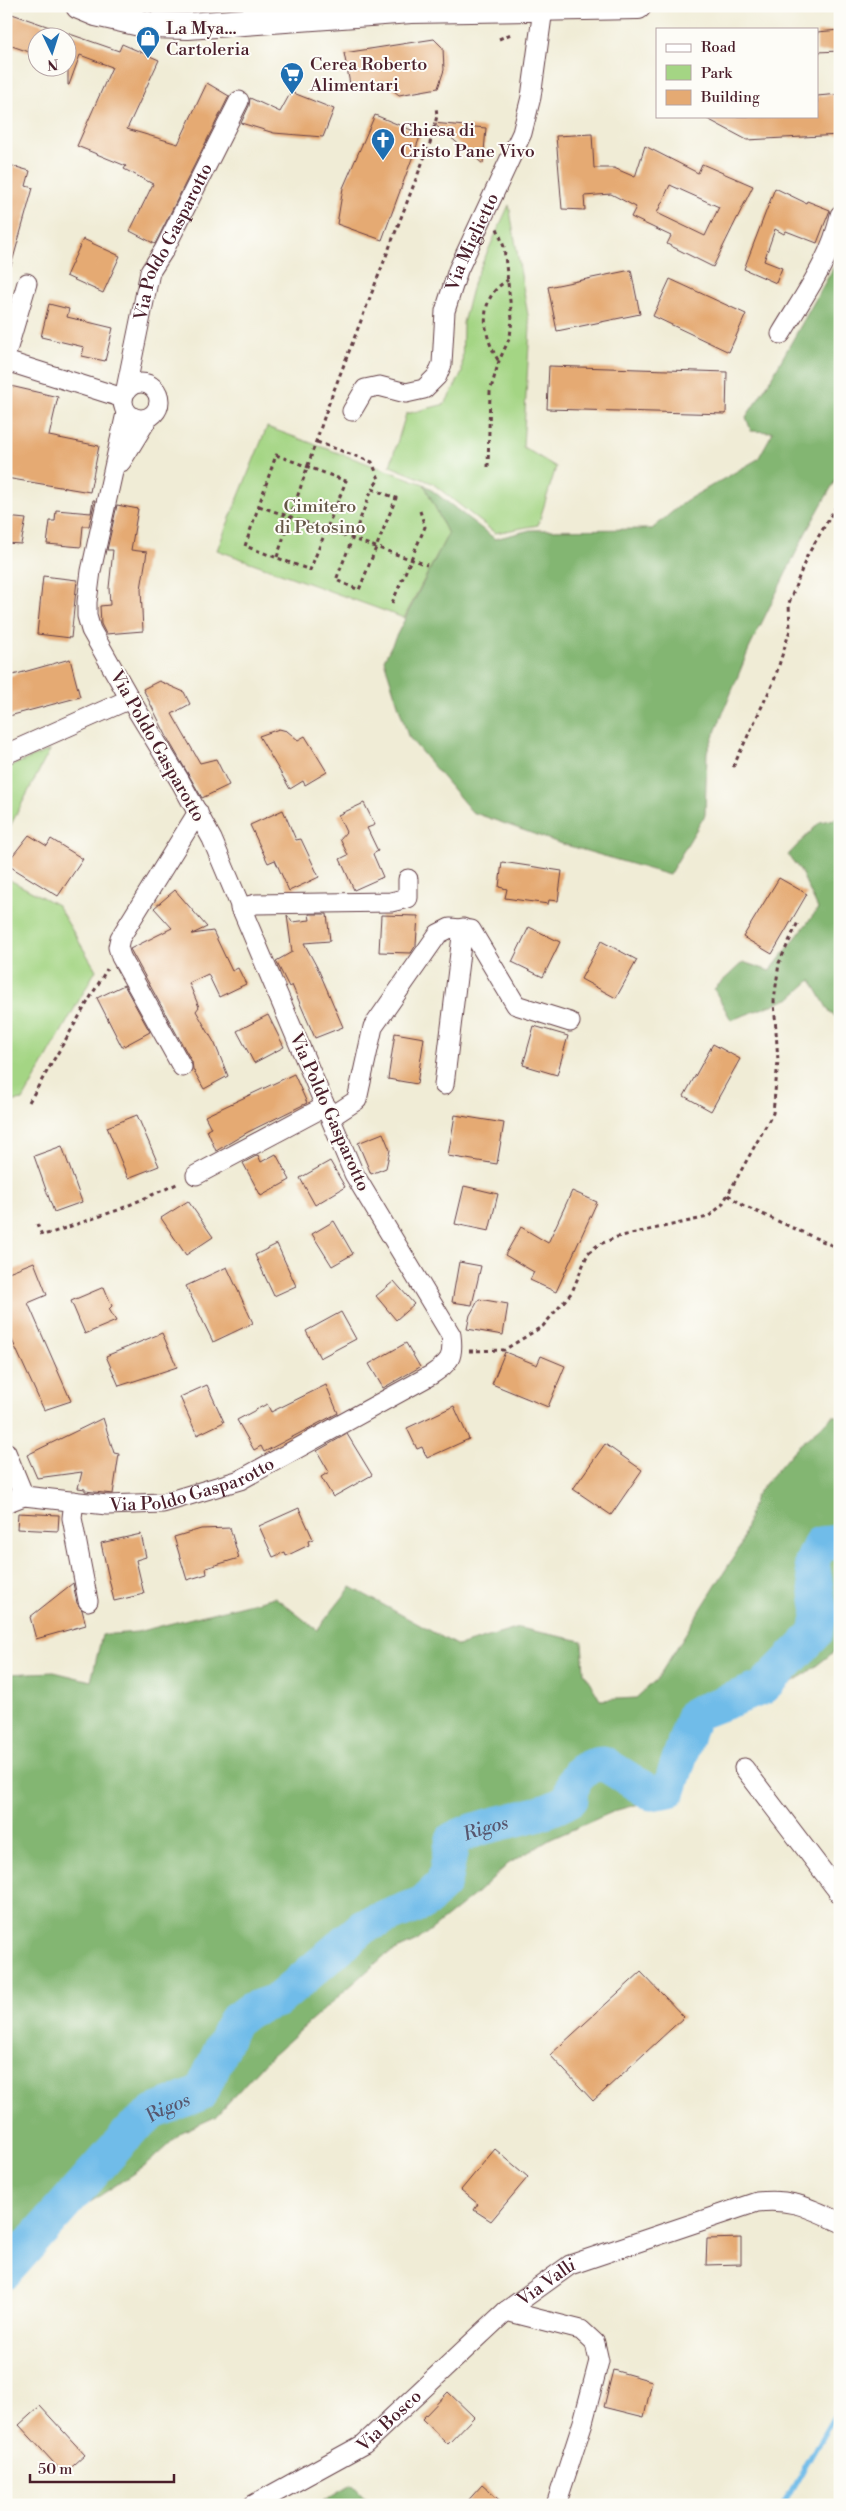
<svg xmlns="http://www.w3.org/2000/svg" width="846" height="2511" font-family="'Libre Bodoni',serif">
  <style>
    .green { fill: #a4d584; stroke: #777a58 }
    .forest { fill: #83b672; stroke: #666a4e }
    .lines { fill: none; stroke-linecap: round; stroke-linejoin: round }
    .stream { stroke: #6fbce9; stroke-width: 5.5 }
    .river { stroke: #6fbce9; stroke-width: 35 }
    .building { fill: #e5aa73; fill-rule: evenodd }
    .street-casing { stroke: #633e45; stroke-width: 21 }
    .secondary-casing { stroke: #633e45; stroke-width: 28 }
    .path { stroke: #633e45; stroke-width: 3; stroke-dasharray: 4 4; stroke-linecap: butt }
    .street { stroke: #fff; stroke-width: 19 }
    .secondary { stroke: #fff; stroke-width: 26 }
    .labels { text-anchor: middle; stroke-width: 4; stroke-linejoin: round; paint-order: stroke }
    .poi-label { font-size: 18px; fill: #4a1f2b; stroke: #fdfcf7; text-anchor: start }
    .street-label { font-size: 18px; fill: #4a1f2b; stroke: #fdfcf7 }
    .park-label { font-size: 18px; fill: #655646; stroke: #fdfcf7 }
    .water-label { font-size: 19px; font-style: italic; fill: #57566e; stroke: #fdfcf7 }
  </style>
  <rect width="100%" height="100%" fill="#fdfcf7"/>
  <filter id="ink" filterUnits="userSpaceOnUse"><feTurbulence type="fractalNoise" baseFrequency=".02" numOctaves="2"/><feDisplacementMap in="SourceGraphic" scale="10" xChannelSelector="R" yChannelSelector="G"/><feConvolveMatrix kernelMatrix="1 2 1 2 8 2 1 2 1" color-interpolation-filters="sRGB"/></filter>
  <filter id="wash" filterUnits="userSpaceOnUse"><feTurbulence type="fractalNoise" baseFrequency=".0096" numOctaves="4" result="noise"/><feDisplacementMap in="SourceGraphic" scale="20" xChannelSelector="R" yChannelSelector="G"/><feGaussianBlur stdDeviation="1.12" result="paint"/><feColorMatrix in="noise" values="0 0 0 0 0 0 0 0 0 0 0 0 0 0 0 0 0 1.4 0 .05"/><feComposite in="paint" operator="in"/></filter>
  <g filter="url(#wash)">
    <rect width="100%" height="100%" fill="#f0ecd6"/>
    <!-- green -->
    <path class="green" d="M509 205 530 327 523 447 556 467 538 525 495 533 432 483 390 466 406 414 445 404 462 373 463 323 474 281Z
      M267 427 424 484 448 534 404 618 217 550Z
      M50 750 6 834V768Z
      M6 878 57 905 96 970 23 1100 6 1102Z"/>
    <!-- forest -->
    <path class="forest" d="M840 256V472L805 534 749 649 707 752 705 815 669 875 559 843 472 812 408 736 384 660 448 534 424 484 495 539 530 530 652 529 685 501 758 459 773 432 751 431 746 417 769 382Z
      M840 818V1019L830 1013 811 980 791 998 731 1020 714 989 743 962 770 971 818 909 800 870 788 855 820 822Z
      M833 1416H840V1647L807 1673 752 1706 697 1728 690 1755 678 1776 672 1799 643 1803 617 1810 551 1839 508 1864 477 1893 417 1941 384 1956 264 2063 215 2117 182 2132 146 2165 86 2205 60 2218 33 2252 6 2294V1674L54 1672 91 1681 102 1635 137 1632 275 1597 317 1630 351 1587 458 1646 519 1628 582 1641 584 1672 600 1700 636 1698 657 1679 740 1547 755 1496 795 1449Z
      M352 2484 372 2505H326L323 2501Z"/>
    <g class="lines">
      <!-- stream -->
      <path class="stream" d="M783 2505 840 2406"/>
      <!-- river -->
      <path class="river" id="s1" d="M6 2271 132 2129 154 2112 201 2093 234 2021 249 2010 278 2000 364 1926 423 1903 444 1883 453 1839C490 1820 535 1821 571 1799 573 1774 579 1768 603 1763L651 1793 669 1790 694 1714 762 1688 816 1633 820 1612 812 1562 820 1544 840 1542"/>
    </g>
    <g id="blocks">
      <!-- building -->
      <path class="building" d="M12 14 119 51 122 44 159 60 127 129 178 144 207 83 229 96 155 244 130 231 153 184 124 169 126 166 77 146 112 67 80 55 69 85H68V38H38V55L6 44Z
        M840 30V51L817 52V32Z
        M434 39 443 48 444 70 438 88 399 95 389 87 351 89 344 53Z
        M291 92 334 109 323 137 274 133 241 123 249 106 250 98 280 112Z
        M840 94V135L747 140 702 116H817V96Z
        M375 115 421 134 382 240 337 224 343 188Z
        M433 123 486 128 483 164Z
        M592 134 594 168H614L635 177 645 146 698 173 702 164 753 186 713 267 667 244 671 236 631 217 636 207 611 194 584 196 585 210 562 209 556 136ZM670 185 719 207 705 236 657 213Z
        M6 164 30 171 26 186 33 188 11 266H6Z
        M775 188 806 203 807 201 830 210 817 243 786 231 784 234 775 229 764 261 782 268 776 283 744 269Z
        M83 239 120 256 103 293 66 276Z
        M631 270 640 314 557 331 548 287Z
        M670 279 746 314 729 352 653 316Z
        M49 304 69 309 67 317 113 328 105 361 82 356 84 347 41 337Z
        M549 366 727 372 726 414 547 409Z
        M6 385 58 397 49 436 99 446 90 492 6 478Z
        M93 500H95L89 526H83L81 547 47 544 50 521H55L56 510 91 513Z
        M117 505 138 509 131 550 147 552 141 589 143 631 106 634 101 624 100 606 110 605 109 588 113 550H107Z
        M6 517 26 519 21 544 6 543Z
        M43 576 77 580 71 638 37 634Z
        M70 659 80 697 9 716 6 704V677Z
        M159 681 184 692 190 704 172 714 200 763 216 759 229 785 202 798 169 741 143 689Z
        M279 729 287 731 298 740 305 736 327 772 305 785 303 781 290 789 259 736Z
        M364 803 375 825 367 828 378 851 373 854 383 877 354 890 340 859 348 855 340 839 346 832 338 815Z
        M283 810 296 840 301 839 319 877 289 891 275 860 268 863 250 825Z
        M29 835 47 846 51 839 83 859 58 896 6 864Z
        M502 862 562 871 558 901 549 900 548 904 505 898 507 889 499 887Z
        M779 878 807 894 772 954 743 937Z
        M175 890 207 927 192 934 213 931 232 971 238 968 246 984 219 997 208 974 189 983 199 1007 196 1011 215 1044 228 1076 204 1089 193 1069 192 1062 130 949 172 928 154 908Z
        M309 914H327L330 941 304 943 319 971 343 1027 315 1038 292 985 289 987 276 961 292 952 287 915 292 922 310 920Z
        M381 915 418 916 416 945 411 953 379 952Z
        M529 927 560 942 543 977 512 962Z
        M601 941 637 960 616 998 581 979Z
        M124 985 150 1032 122 1047 97 998Z
        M268 1015 284 1047 254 1063 237 1031Z
        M534 1026 568 1036 557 1075 523 1065Z
        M395 1033 424 1038 417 1084 388 1079Z
        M713 1044 740 1059 711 1111 684 1096Z
        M294 1074 307 1103 248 1132 216 1151 207 1130 211 1128 205 1116Z
        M137 1115 159 1166 128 1178 107 1127Z
        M455 1115 504 1123 497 1164 448 1156Z
        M383 1133 390 1150 386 1168 371 1174 358 1143Z
        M62 1146 82 1202 54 1212 34 1156Z
        M276 1154 290 1180 261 1196 243 1163 258 1155 261 1162Z
        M330 1161 345 1187 315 1205 300 1178Z
        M464 1186 498 1194 489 1231 455 1224Z
        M572 1191 597 1202 556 1292 530 1280 534 1272 505 1255 521 1227 548 1243Z
        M188 1201 213 1237 186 1255 161 1218Z
        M334 1221 353 1254 332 1266 312 1234Z
        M277 1244 296 1286 274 1296 255 1255Z
        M34 1262 47 1295 28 1303 71 1401 44 1410 6 1327V1273Z
        M459 1262 481 1266 472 1305 452 1302Z
        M227 1267 253 1323 213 1342 186 1286Z
        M394 1281 414 1304 396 1320 376 1296Z
        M104 1287 112 1306 109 1309 116 1321 85 1334 71 1301Z
        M479 1299 508 1304 503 1335 467 1329 470 1315Z
        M341 1312 356 1339 320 1358 306 1331Z
        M162 1333 177 1367 119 1386 106 1356Z
        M406 1343 420 1367 383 1388 369 1364Z
        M505 1352 537 1365 541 1356 565 1366 548 1407 492 1384Z
        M207 1385 224 1422 197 1435 180 1397Z
        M326 1385 338 1413 264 1452 261 1446 254 1450 237 1420 267 1404 271 1412Z
        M454 1406 469 1439 427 1458 422 1447 417 1449 407 1428Z
        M103 1418 114 1453 119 1454 113 1494 85 1491V1489L78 1488 82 1472 37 1478 27 1455Z
        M347 1434 372 1475 333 1497 321 1477 329 1472 317 1451Z
        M605 1444 642 1470 611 1515 573 1489Z
        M299 1508 313 1539 308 1541 309 1545 286 1556 285 1552 273 1557 259 1526Z
        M18 1513 59 1515 58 1531 17 1529Z
        M230 1528 239 1558 206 1568 207 1574 187 1580 174 1537 201 1529Z
        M141 1534 146 1557 136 1560 144 1594 114 1601 101 1543Z
        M73 1583 77 1603 82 1610 86 1625 36 1639 30 1617Z
        M641 1972 684 2017 593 2101 550 2055Z
        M495 2149 528 2177 491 2221 474 2210 478 2204 461 2190Z
        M741 2238V2264L706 2265 707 2239Z
        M613 2370 652 2381 644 2417 604 2407Z
        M448 2392 474 2417 448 2444 422 2419Z
        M40 2406 85 2455 64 2474 19 2425Z
        M482 2485 505 2505H464Z"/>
    </g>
  </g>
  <g filter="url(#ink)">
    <use href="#blocks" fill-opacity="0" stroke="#633e45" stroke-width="1"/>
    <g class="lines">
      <!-- street casing -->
      <g class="street-casing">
        <g id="street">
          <path d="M781 334C803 297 832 258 840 215"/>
          <path d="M6 354 27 283"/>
          <path d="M6 361 123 398"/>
          <circle cx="141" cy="401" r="18"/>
          <path id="s2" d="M126 389 150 272 164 250 239 101"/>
          <path id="s3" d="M352 411 365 389 379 386 406 393 424 389 437 376 442 364 445 311 458 270 522 133 531 97 543 9"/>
          <path d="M121 462 148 418"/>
          <path d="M6 754 130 699"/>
          <path d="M240 908 256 904 391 902 408 898V879"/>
          <path d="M182 1067 121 957 118 947 120 938 198 812"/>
          <path d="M444 1085 463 928"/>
          <path d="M331 1117 357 1100 373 1027 438 934 450 928 471 930 516 1005 570 1022"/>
          <path d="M196 1175 326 1106"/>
          <path d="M6 1452 24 1496"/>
          <path d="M74 1501 72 1518 88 1601"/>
          <path id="s4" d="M6 1503 24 1496 107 1505 163 1503 240 1480 431 1375C450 1362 454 1358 451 1335L354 1174 212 839 180 781 130 699 91 630 87 616V602L91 571 126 413"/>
          <path d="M744 1768 840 1894"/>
          <path d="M506 2311 581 2330 595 2343 599 2361 583 2422 556 2505"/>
          <path id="s5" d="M253 2505 364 2444 506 2311 570 2265 757 2202C792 2198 809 2208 840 2222"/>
        </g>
      </g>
      <!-- secondary casing -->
      <g class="secondary-casing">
        <path id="secondary" d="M79 6 96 13 149 25 188 26 411 10 638 6"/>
      </g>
      <!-- path -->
      <path class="path" d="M499 39 511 34
        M498 360C482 334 477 297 508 280
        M317 442 372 462 379 479 372 489
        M276 455 346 481 310 570 245 546Z
        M488 467 490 392 499 361 510 337 512 319 504 247 497 228
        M372 489 396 498 359 590 336 580Z
        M259 506 427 565
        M277 557 329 403 430 143 437 116 436 106
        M392 603 425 527 420 511
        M733 767 774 681 790 630 789 603 807 556 840 500
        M29 1102 107 969
        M728 1195 744 1206 840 1249
        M37 1224 42 1235 51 1233 118 1210 179 1183
        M469 1351 504 1350 543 1326 572 1292 588 1253 598 1245 617 1237 708 1217 722 1205 773 1113 778 1061 774 1001 779 963 798 922"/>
      <!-- street -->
      <use href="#street" class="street"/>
      <!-- secondary -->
      <use href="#secondary" class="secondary"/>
    </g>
  </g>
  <!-- icons -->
  <defs>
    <g id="shop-pin" transform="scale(1.25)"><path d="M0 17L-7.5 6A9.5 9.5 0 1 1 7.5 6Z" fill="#1f6fb2" stroke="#fdfcf7"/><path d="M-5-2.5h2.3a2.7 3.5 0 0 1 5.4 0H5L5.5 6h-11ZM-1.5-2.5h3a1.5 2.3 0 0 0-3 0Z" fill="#fff"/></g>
    <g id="supermarket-pin" transform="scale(1.25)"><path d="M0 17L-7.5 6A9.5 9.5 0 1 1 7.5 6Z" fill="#1f6fb2" stroke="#fdfcf7"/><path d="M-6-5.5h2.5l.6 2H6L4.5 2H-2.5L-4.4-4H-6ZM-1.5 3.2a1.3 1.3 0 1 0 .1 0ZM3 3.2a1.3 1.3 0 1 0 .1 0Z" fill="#fff"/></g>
    <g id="church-pin" transform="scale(1.25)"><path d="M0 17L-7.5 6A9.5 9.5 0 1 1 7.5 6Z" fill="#1f6fb2" stroke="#fdfcf7"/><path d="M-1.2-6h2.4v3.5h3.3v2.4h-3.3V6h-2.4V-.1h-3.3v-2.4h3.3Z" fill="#fff"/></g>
  </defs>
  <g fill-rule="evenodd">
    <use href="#shop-pin" x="148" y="38"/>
    <use href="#supermarket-pin" x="292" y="74"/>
    <use href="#church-pin" x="383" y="140"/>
  </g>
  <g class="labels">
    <!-- poi labels -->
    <g class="poi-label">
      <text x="166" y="34">La Mya...<tspan x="166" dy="21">Cartoleria</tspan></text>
      <text x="310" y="70">Cerea Roberto<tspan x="310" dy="21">Alimentari</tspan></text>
      <text x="400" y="136">Chiesa di<tspan x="400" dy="21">Cristo Pane Vivo</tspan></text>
    </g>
    <!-- street labels -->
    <g class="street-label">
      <text dy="6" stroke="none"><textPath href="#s2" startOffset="156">Via Poldo Gasparotto</textPath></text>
      <text dy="6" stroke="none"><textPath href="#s3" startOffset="245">Via Miglietto</textPath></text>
      <text transform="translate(158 746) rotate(60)" y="6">Via Poldo Gasparotto</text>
      <text transform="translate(330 1112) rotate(66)" y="6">Via Poldo Gasparotto</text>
      <text dy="6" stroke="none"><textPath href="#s4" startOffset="191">Via Poldo Gasparotto</textPath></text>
      <text dy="6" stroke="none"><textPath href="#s5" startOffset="371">Via Valli</textPath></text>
      <text dy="6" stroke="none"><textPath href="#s5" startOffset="161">Via Bosco</textPath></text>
    </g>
    <!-- park labels -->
    <g class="park-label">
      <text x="320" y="512">Cimitero<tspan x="320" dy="21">di Petosino</tspan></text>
    </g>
    <!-- water labels -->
    <g class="water-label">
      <text dy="7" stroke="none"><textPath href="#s1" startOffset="682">Rigos</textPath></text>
      <text dy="7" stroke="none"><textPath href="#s1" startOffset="232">Rigos</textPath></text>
    </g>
  </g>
  <!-- margin -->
  <rect width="846" height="2511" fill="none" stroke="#fdfcf7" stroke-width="25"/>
  <!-- legend -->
  <rect x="656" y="28" width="162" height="90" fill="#fdfcf7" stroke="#b5a4a5"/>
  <rect x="666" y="44" width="25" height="8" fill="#ffffff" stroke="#b5a4a5"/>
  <text x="701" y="52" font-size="15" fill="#4a1f2b">Road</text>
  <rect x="666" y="65" width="25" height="15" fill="#a4d584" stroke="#b5a4a5"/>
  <text x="701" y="78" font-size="15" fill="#4a1f2b">Park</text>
  <rect x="666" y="90" width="25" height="15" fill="#e5aa73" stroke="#b5a4a5"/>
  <text x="701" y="102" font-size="15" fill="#4a1f2b">Building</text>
  <!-- north arrow -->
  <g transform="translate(52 52) rotate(176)"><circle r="24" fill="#fdfcf7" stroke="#b5a4a5"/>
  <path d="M0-4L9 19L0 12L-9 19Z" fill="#1f6fb2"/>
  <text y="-8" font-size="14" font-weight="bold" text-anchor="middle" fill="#4a1f2b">N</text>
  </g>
  <!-- scale -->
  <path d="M30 2474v8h144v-8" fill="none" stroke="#4a1f2b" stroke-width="2.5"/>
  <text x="38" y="2474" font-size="15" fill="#4a1f2b" stroke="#fdfcf7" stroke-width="4" paint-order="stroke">50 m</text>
</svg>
